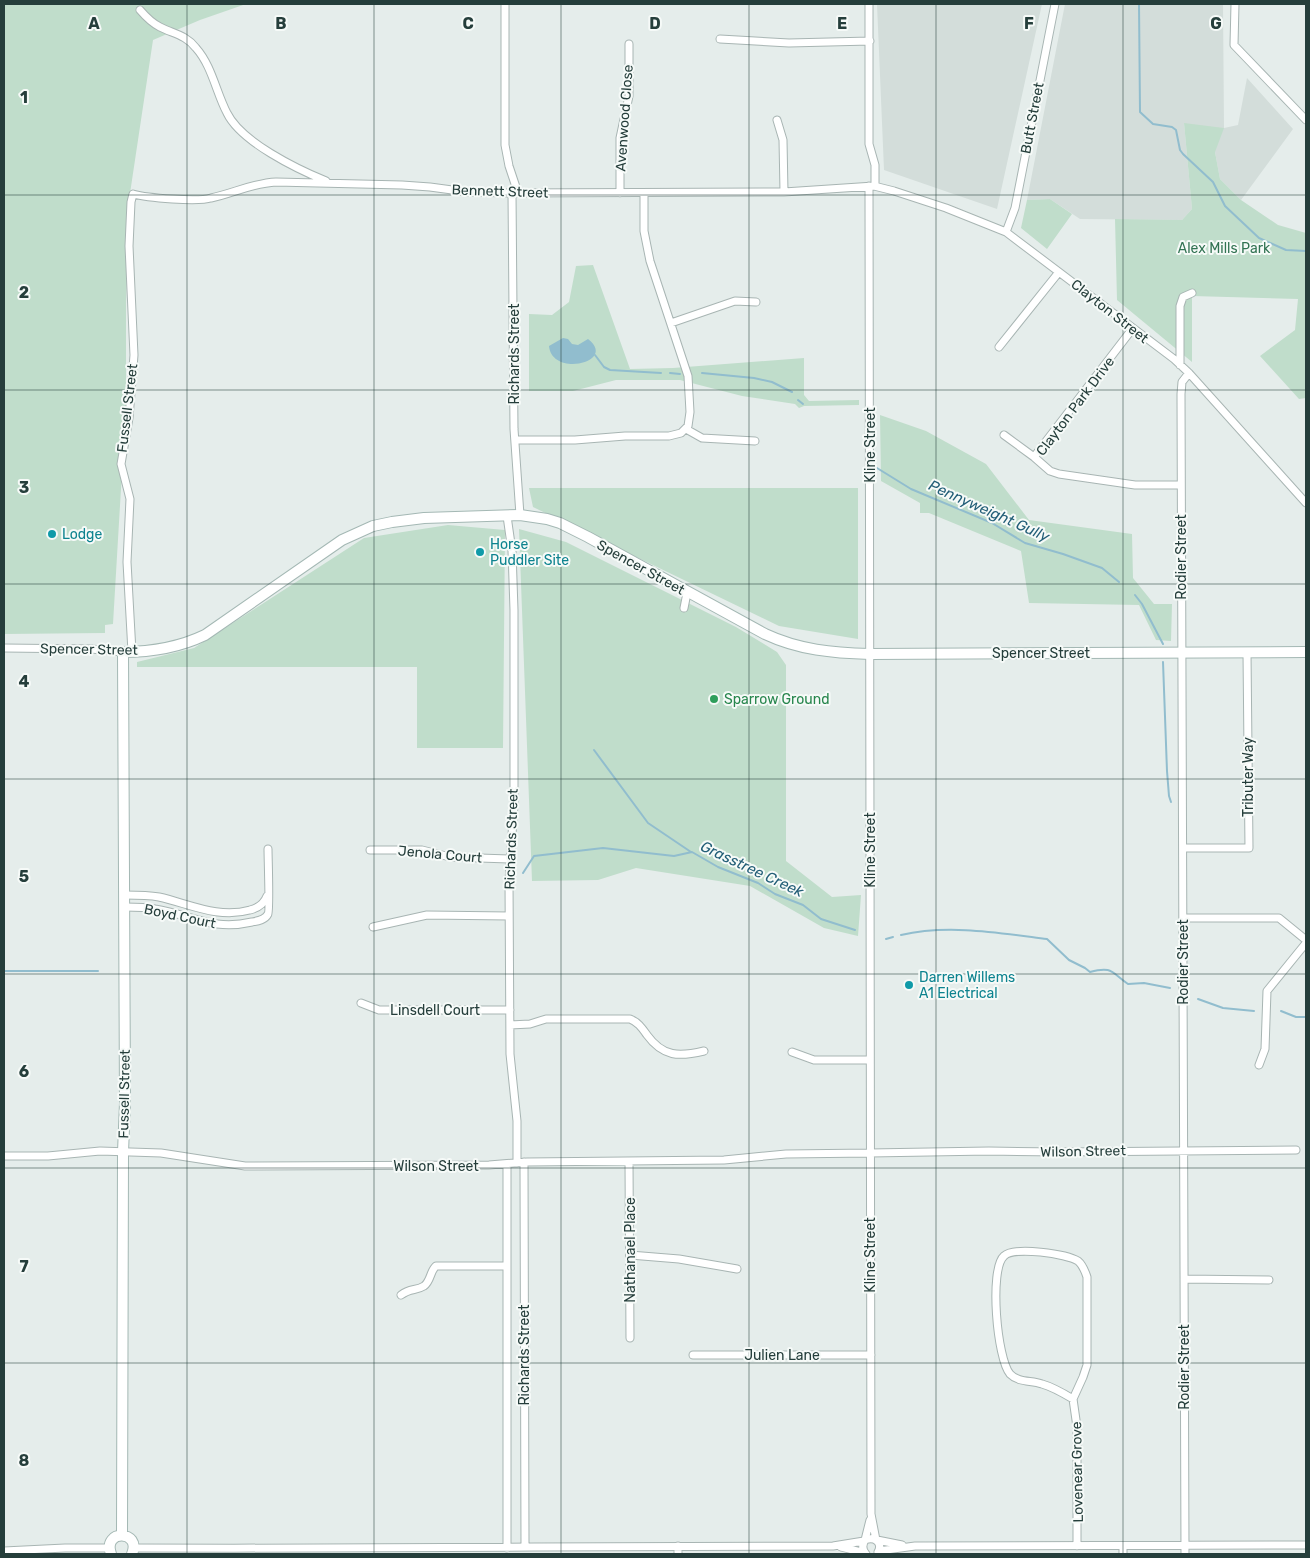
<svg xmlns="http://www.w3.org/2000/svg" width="1310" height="1558" font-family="Rubik,sans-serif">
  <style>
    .built { fill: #d3ddda }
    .green { fill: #c0ddcb }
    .water { fill: #91bdce }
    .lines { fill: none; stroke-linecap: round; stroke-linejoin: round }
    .stream { stroke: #91bdce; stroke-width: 2 }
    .street-casing { stroke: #a8b5b3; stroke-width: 9 }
    .secondary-casing { stroke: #a4b8b4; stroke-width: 12 }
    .street { stroke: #fff; stroke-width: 7 }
    .secondary { stroke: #fff; stroke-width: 10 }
    .grid { fill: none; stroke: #253e3b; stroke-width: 1; stroke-opacity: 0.55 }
    .culture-dot { fill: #0f9aa8; stroke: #f6faf8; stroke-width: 2 }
    .leisure-dot { fill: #2e9e5b; stroke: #f6faf8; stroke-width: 2 }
    .labels { text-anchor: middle; stroke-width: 4; stroke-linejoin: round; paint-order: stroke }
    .street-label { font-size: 14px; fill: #253e3b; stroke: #f6faf8 }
    .park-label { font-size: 14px; fill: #327353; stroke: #f6faf8 }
    .culture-label { font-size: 14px; fill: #0d838f; stroke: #f6faf8; text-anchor: start }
    .leisure-label { font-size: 14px; fill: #27864d; stroke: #f6faf8; text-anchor: start }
    .water-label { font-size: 15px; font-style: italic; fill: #225e77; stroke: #f6faf8 }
    .grid-label { font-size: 16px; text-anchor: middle; font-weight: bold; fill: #253e3b; stroke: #f6faf8; stroke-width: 4; stroke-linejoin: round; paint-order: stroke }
  </style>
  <rect width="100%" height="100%" fill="#e5edeb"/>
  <!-- built -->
  <path class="built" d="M877 4H1042L997 209 884 170Z
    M1065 4H1223L1224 128 1238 125 1247 78 1293 129 1241 200 1220 179 1215 152 1184 123 1192 209 1182 220 1080 219 1050 199 1027 200Z"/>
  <!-- green -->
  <path class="green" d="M4 4H246L200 20 153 40 129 200 126 304V404L113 624 105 625V633L4 634Z
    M1184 123 1224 128 1215 152 1220 179 1241 200 1278 225 1306 233V398L1299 399 1260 356 1295 330 1298 299 1192 296V362L1117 300 1115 219 1182 220 1192 209Z
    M1050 199 1072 214 1047 249 1021 228 1027 200Z
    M593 265 630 369 673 368 804 358V395L809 401 859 400V405L804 406 799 408 795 404 742 396 680 380H616L573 391H529V314L552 315 569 302 576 266Z
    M880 415 926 431 986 464 1029 520 1132 534 1133 578 1154 604H1172L1171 641 1156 640 1139 605 1029 603 1021 551 929 513H920V503L881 481Z
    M529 488H858V639L779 626 533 507Z
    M448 525 505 530 503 748H417V667H137V662L194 648 364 538Z
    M519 529 566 542 736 627 777 652 786 665V861L832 897 861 895 858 936 824 928 750 886 636 868 598 880 532 881Z"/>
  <!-- water -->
  <path class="water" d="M563 338 568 339 572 344 578 345 588 339C618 362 552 378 549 346Z"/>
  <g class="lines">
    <!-- stream -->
    <path class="stream" d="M1139 4 1140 112 1153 124 1172 127 1176 130 1180 150 1183 154 1213 182 1225 206 1259 238 1286 250 1306 251
      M595 355 604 367 610 370 661 373
      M670 373 680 374
      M702 373 754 378 772 382 792 392
      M798 400 803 404
      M877 468 911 489 992 523 1025 543 1063 554 1102 568 1119 582
      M1135 595 1142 604 1163 644
      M1163 662 1167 771 1169 796 1171 802
      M594 750 648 823 691 852
      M523 873 534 856 603 848 674 856 692 852 718 867 758 883 775 894 803 905 821 919 855 930
      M901 935C948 924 1000 933 1047 939L1069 960 1085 968 1090 972C1112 966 1111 972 1128 984L1144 983 1170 988
      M886 939 893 937
      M4 971H98
      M1198 999 1223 1008 1254 1011
      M1281 1011 1296 1017H1306"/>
    <!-- street casing -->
    <g class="street-casing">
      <path id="street" d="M505 4V145L509 166 518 193
        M869 4V144L875 165V186
        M1235 4 1234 45 1306 120
        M140 10C146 17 152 23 160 27 174 34 186 35 196 48 212 66 216 92 227 113 241 142 297 169 326 181
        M720 39 789 43 870 41
        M777 120 783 140 784 192
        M869 186 871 1514 876 1540
        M512 193 514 429 520 515
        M620 193V138L629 96V44
        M1006 232 1015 208 1055 4
        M671 323 735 301 756 302
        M1133 328 1034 457 1050 471 1059 474 1135 485H1181
        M999 347 1059 272
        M1180 365V306L1183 297 1192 293
        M686 429 702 438 755 441
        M1004 435 1034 457
        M515 440H575L625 436H669L681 433 688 426 690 412 688 376 650 261 644 231V193
        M507 516 512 551 514 610V804L509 881 510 1054 517 1121V1163
        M684 608 687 593
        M4 648 91 649 123 652
        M132 652 127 562 130 499 121 464 129 418 134 355 129 246 131 202 133 194C147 198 198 202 211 198 234 193 253 183 276 182L402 185 430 187 467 192 512 193 784 192 874 186 894 191 946 208 1006 232 1174 359 1189 373 1306 503
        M1183 848H1249L1247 653
        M370 850H422L450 857 509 859
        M125 895C136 895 148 895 159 897 190 904 218 919 250 910 258 908 264 904 267 896
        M125 907C135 907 145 907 155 909 192 915 212 931 252 922 258 921 265 920 268 914 270 911 268 858 268 849
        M1183 918H1279L1306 940
        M373 927 427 915 509 916
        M361 1003 379 1010H510
        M510 1025 530 1024 546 1019H630C638 1022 642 1028 647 1035 663 1057 679 1057 704 1051
        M792 1052 814 1060H870
        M1259 1065 1265 1049 1267 991 1306 943
        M870 1153 989 1151 1059 1152 1296 1150
        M4 1156H48L100 1151 161 1153 245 1166 489 1165 527 1162 724 1160 786 1154 870 1153
        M629 1161 630 1338
        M524 1162 525 1547
        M507 1164V1548
        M630 1255 679 1259 737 1269
        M1184 1279 1269 1280
        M401 1295C410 1288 416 1291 424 1286 431 1281 430 1271 436 1266H507
        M693 1355H871
        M1073 1399C1063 1393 1053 1387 1042 1384 1031 1380 1019 1383 1010 1374 997 1359 989 1269 1004 1256 1014 1246 1067 1254 1078 1261 1083 1265 1085 1271 1087 1277V1365L1083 1377 1073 1399 1077 1427V1546
        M865 1540 870 1520
        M877 1540 902 1545
        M1123 1546V1554
        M841 1547 865 1553
        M134 1548C367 1549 600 1546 833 1546L864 1541
        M4 1551 65 1548H109
        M879 1551 915 1546 1306 1545
        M678 1554V1546
        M866 1554C862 1550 862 1545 865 1540 875 1536 883 1543 878 1552
        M1185 1554 1181 394 1182 382 1189 373"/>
    </g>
    <!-- secondary casing -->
    <g class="secondary-casing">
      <path id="secondary" d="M122 1535 123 1152 125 1103 123 652C151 652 180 647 205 635L342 540 373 526 392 522 424 518 520 515 547 519 560 523 588 537 765 634C799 650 833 653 870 654L1306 652
        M111 1554C102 1529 142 1530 132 1554"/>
    </g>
    <!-- street -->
    <use href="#street" class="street"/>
    <!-- secondary -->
    <use href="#secondary" class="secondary"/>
  </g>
  <!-- grid -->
  <path class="grid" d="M187 4V1554M374 4V1554M561 4V1554M749 4V1554M936 4V1554M1123 4V1554M4 195H1306M4 390H1306M4 584H1306M4 779H1306M4 974H1306M4 1168H1306M4 1363H1306"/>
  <!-- markers -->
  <g class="culture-dot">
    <circle cx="52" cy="534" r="5"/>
    <circle cx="480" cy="552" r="5"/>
    <circle cx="909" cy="985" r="5"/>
  </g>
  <circle class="leisure-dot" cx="714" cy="699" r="5"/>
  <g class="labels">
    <!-- street labels -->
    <g class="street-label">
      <text transform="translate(624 118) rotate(-86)" y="5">Avenwood Close</text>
      <text transform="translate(1032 118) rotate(-79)" y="5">Butt Street</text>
      <text transform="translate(500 191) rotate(2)" y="5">Bennett Street</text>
      <text transform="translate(1110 311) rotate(38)" y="5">Clayton Street</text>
      <text transform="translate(514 354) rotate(-90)" y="5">Richards Street</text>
      <text transform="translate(1075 406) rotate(-53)" y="5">Clayton Park Drive</text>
      <text transform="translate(127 408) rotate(-83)" y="5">Fussell Street</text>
      <text transform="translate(870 445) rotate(-90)" y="5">Kline Street</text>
      <text transform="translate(1181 557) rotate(-90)" y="5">Rodier Street</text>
      <text transform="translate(641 567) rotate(29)" y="5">Spencer Street</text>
      <text transform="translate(89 649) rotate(1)" y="5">Spencer Street</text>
      <text x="1041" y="658">Spencer Street</text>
      <text transform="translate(1248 777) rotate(-90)" y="5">Tributer Way</text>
      <text transform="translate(511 839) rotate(-88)" y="5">Richards Street</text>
      <text transform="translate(870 850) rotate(-90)" y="5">Kline Street</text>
      <text transform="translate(440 854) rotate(5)" y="5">Jenola Court</text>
      <text transform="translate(180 916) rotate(12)" y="5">Boyd Court</text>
      <text transform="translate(1183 962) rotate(-90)" y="5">Rodier Street</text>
      <text x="435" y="1015">Linsdell Court</text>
      <text transform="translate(124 1094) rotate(-89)" y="5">Fussell Street</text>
      <text transform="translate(1083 1151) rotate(-1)" y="5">Wilson Street</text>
      <text x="436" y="1171">Wilson Street</text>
      <text transform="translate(630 1250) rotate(-90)" y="5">Nathanael Place</text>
      <text transform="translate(870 1255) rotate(-90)" y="5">Kline Street</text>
      <text transform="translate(524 1355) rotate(-90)" y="5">Richards Street</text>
      <text x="782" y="1360">Julien Lane</text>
      <text transform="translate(1184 1367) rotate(-90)" y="5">Rodier Street</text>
      <text transform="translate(1077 1472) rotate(-91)" y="5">Lovenear Grove</text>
    </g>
    <!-- park labels -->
    <g class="park-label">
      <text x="1224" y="253">Alex Mills Park</text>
    </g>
    <!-- culture labels -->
    <g class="culture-label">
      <text x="62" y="539">Lodge</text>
      <text x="490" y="549">Horse<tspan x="490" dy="16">Puddler Site</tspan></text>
      <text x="919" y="982">Darren Willems<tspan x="919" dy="16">A1 Electrical</tspan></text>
    </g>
    <!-- leisure labels -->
    <g class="leisure-label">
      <text x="724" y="704">Sparrow Ground</text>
    </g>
    <!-- water labels -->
    <g class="water-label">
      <text transform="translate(989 511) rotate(24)" y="5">Pennyweight Gully</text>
      <text transform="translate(752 869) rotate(25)" y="5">Grasstree Creek</text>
    </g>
  </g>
  <g class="grid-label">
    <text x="94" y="29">A</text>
    <text x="281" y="29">B</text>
    <text x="468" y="29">C</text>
    <text x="655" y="29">D</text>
    <text x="842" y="29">E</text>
    <text x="1029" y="29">F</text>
    <text x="1216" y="29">G</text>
    <text x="24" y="103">1</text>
    <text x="24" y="298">2</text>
    <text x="24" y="493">3</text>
    <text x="24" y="687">4</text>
    <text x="24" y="882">5</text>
    <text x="24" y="1077">6</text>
    <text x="24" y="1272">7</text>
    <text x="24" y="1466">8</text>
  </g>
  <!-- border -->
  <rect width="1310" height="1558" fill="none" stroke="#253e3b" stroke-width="10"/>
</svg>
